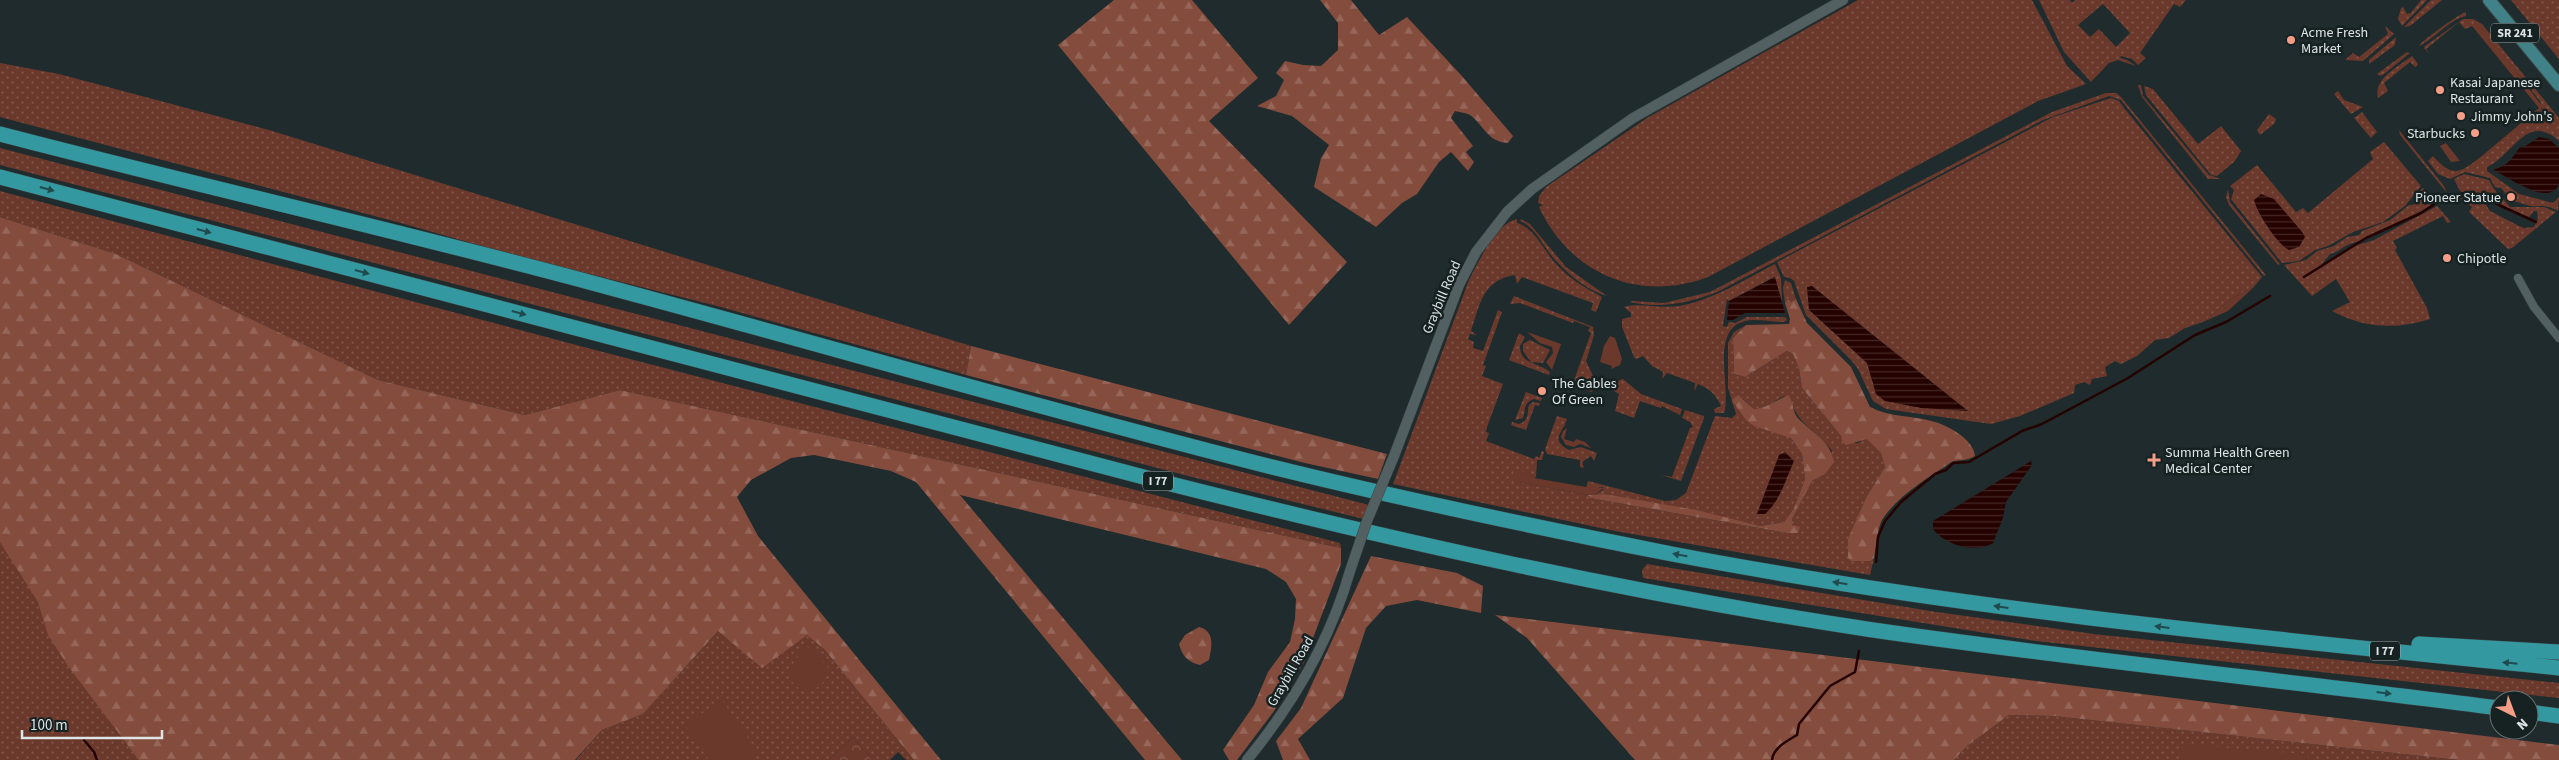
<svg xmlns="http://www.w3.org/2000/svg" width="2559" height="760" font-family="'Source Sans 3',sans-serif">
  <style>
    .grass { fill: url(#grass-dots); fill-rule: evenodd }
    .forest { fill: url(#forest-firs) }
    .park { fill: url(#park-crowns) }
    .garden { fill: #6b392c }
    .water { fill: url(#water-rules) }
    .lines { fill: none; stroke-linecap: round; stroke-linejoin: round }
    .stream { stroke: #240200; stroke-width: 2.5 }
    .minor-casing { stroke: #3b4647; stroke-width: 9 }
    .tertiary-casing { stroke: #3b4647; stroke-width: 11 }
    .primary-casing { stroke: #3b4647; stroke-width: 14 }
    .motorway-casing { stroke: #3b4647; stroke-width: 16 }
    .minor { stroke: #536062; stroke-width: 8 }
    .tertiary { stroke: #536062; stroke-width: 10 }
    .primary { stroke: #408287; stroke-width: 12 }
    .motorway { stroke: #3498a0; stroke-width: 15 }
    .tertiary-bridge-casing { stroke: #3b4647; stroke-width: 11; stroke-linecap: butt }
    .tertiary-bridge { stroke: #536062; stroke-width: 10 }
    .oneway { fill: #204b4e }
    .poi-dot { fill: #f49e87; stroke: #162122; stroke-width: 2 }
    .labels { text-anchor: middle; stroke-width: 5; stroke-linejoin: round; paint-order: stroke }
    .shield { fill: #162122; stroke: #a2aaab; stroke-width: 1 }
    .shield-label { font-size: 12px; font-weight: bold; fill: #dee5e6 }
    .poi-label { font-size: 14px; fill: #dee5e6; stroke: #162122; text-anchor: start }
    .street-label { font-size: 14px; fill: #dee5e6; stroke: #162122 }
  </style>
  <defs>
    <pattern id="grass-dots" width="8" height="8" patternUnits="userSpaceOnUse" patternTransform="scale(1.25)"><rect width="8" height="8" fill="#6b392c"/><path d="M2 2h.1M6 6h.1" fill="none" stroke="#80564b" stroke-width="1.8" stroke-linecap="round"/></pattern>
    <pattern id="forest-firs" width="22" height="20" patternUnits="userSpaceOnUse" patternTransform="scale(1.25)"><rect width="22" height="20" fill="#844c3d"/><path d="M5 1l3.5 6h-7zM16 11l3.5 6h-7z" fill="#956659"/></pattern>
    <pattern id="park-crowns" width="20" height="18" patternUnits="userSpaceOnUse" patternTransform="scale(1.25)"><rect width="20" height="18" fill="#6b392c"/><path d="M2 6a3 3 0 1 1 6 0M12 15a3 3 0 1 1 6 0" fill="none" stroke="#80564b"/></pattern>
    <pattern id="water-rules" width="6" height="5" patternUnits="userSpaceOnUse" patternTransform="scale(1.25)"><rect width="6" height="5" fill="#240200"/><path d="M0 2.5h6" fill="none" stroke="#432725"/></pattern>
  </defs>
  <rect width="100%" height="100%" fill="#1f2b2c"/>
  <!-- grass -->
  <path class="grass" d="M1858 0H2032L2067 66 2086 84 2038 101 1708 277C1639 303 1570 274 1539 207L1543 205 1538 203 1539 196 1546 187 1647 118Z
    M2039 0H2070L2072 3 2075 0H2186L2180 7 2174 4 2140 53 2146 58 2138 65 2132 59 2121 56 2120 58 2127 60 2136 66 2118 60 2109 63 2091 82 2064 52ZM2103 4 2130 33 2116 47 2099 29 2090 37 2078 25Z
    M2421 0H2427L2402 26 2398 19 2401 8 2403 7 2407 14 2411 13Z
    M2431 0H2442L2410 26 2404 27Z
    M2511 0H2559V59Z
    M2466 12V16C2448 20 2436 38 2419 46 2420 42 2459 14 2466 12Z
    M2463 19H2473L2482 24 2559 118V141C2526 112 2515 154 2487 167V171L2519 194 2553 203 2559 197 2558 211C2542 202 2538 209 2527 205 2520 203 2516 200 2508 203L2505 199 2506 194 2501 188 2495 187 2490 178 2465 172 2450 179 2438 174 2428 161 2433 156C2454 180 2461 172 2483 155L2484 156 2542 109 2540 101 2481 28 2472 26 2465 29 2459 22 2426 49 2430 55 2424 48 2425 46Z
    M2385 26 2394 34 2363 61 2345 60 2353 53 2359 57 2388 34Z
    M2396 37 2395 45 2369 64V60Z
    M2407 52 2410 53 2384 74 2380 76 2377 74Z
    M2412 56 2418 64 2417 66 2415 67 2410 62 2384 83 2388 91 2378 98C2373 79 2398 67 2412 56Z
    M0 63 59 74 269 130 971 346 966 375 717 306 506 253 401 223 0 117Z
    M2138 85H2141L2143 96 2209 175 2221 179H2208L2142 97Z
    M2144 86 2153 89 2198 144 2221 126 2241 151 2234 162 2217 176 2211 175 2146 95Z
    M2338 91 2344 100 2363 107 2351 114 2334 94Z
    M2106 93H2116L2121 97 2266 275 2264 276 2121 100 2109 96 2043 120 1717 292C1689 303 1660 309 1630 302L1632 301 1664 303 1710 292 2052 112Z
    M2111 98 2119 101 2124 108 2262 277 2253 288 2234 297 2203 322 2185 328 2169 338 2155 340 2137 356 2121 364 2115 361 2105 367 2107 376 2092 379 2090 385 2084 382 2075 385 2074 393 2020 416 1991 424 1886 409 1873 401 1858 369 1851 360 1806 315 1794 281 1790 278 1784 277 1777 262 2053 117Z
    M2362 112 2377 132 2371 138 2354 118Z
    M2269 114 2276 119 2275 123 2260 135 2257 130Z
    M2399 130 2444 186 2447 193 2400 135Z
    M2384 142 2421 186 2405 206 2383 222 2353 232 2328 246 2315 250 2299 261 2282 263 2231 199 2234 190 2230 186 2257 165 2296 212 2303 208 2308 213 2373 159 2370 152Z
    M0 148 1369 505 1364 519 1196 478 0 165Z
    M2464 174 2489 180 2494 189 2510 207H2544L2556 212 2512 248 2508 249 2469 212 2472 207 2458 197 2468 195 2484 202 2490 211 2519 226 2524 228 2534 227 2538 219 2537 211H2534L2529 217 2460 191 2454 179Z
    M2423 188 2427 193 2421 196 2425 205 2432 202 2431 205C2406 221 2377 235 2350 244 2343 246 2339 252 2330 254L2317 270 2354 246 2374 240 2437 206 2451 222 2447 223 2443 216 2393 241 2397 248 2395 250 2427 308 2430 319C2396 330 2363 328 2332 311L2350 302 2336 279 2312 296 2284 265 2306 260 2317 251 2334 246 2347 237 2359 235 2362 231 2390 220 2409 205H2413L2420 193 2418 192Z
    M2228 189 2230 202 2280 264 2278 265 2229 205 2226 197Z
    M0 191 580 346 1340 543 1341 548 620 390 525 415 378 380 116 254 0 217Z
    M1517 219V223C1535 228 1545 253 1557 265 1570 279 1585 288 1602 297L1596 312 1591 310 1593 303 1522 277 1517 284 1515 275C1482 280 1480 305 1471 331L1477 335 1470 334 1468 339 1474 342 1473 348 1483 351 1498 310 1502 312 1483 365 1486 366 1482 376 1503 384 1487 427 1486 432 1489 433 1486 441 1534 459 1536 456 1539 458 1542 451 1544 452 1542 460H1537L1536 477 1534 478 1528 473 1514 471 1519 482 1588 495 1590 498 1787 533H1798L1792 525V519L1812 481 1825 474 1832 451C1819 432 1795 423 1791 399L1784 396 1764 407 1754 409 1743 399 1732 400 1778 432 1791 438 1802 454 1805 479 1794 508 1784 522 1760 526 1604 494 1594 495 1603 490V487L1586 488 1588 481 1665 501 1676 500 1686 493 1715 416 1732 418 1736 414 1728 388V343L1734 332 1746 325 1733 338 1734 374 1745 377 1787 351 1793 354 1799 369 1802 388 1841 436 1842 442 1858 443 1867 438 1881 453 1885 467 1867 496 1859 518 1871 561 1874 558 1870 575 1615 531 1393 484 1469 280C1478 263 1496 223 1517 219Z
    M1521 219 1530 224 1566 267 1607 296C1586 290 1565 272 1551 255 1542 244 1534 226 1520 221Z
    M1775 264 1781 278 1782 302 1774 277 1729 301 1727 299 1723 326 1727 327 1729 322 1735 323 1747 317H1785L1787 320 1784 322C1772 322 1757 318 1745 321 1709 330 1732 388 1724 413H1715L1714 409 1721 406C1716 395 1710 389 1698 384L1694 391 1695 383 1667 373 1662 379 1663 372 1652 366 1643 356 1636 359 1634 357 1622 327V319L1631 317V313L1624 307C1636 302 1663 309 1679 306 1713 300 1744 280 1775 264Z
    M1785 280 1791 283 1796 299 1791 302 1787 300 1785 303 1783 288Z
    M1514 296 1593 327 1594 335 1586 361 1593 376 1587 386 1580 381 1573 383 1591 333 1588 331 1590 327 1574 321 1573 323 1520 303 1510 304Z
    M1519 333 1525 337 1520 346C1520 365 1539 362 1550 372L1549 375 1509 360Z
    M1530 340 1550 350 1543 363 1531 362 1523 351V344Z
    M1623 379 1641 394 1682 409 1680 415 1662 406 1661 408 1640 401 1634 418 1615 411 1619 394 1604 385Z
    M1526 392 1542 398 1541 401 1534 399C1522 403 1526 411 1523 418L1515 420Z
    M1533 402 1540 403 1539 406 1535 405 1526 430 1511 425 1512 422 1519 424C1530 420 1527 412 1529 405Z
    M1685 410 1704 416V418L1681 481 1661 475 1672 477 1690 428 1693 427 1690 422 1682 418Z
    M1557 416 1567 419C1563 433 1549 439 1569 450L1581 447 1597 453 1594 461 1591 456 1582 462 1584 468 1580 467V460L1547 454 1545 449Z
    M0 460 225 760H0Z
    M1647 564 1930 611 2094 634 2559 683V698L2036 641 1643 578 1642 570Z
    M718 631 807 634 824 649 914 760H906L898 752 890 760H872L853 737 829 760H576L602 730 643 714Z
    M2009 715 2054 716 2458 760H1954L1967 746Z"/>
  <!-- forest -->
  <path class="forest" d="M1114 0H1192L1258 78 1209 121 1347 262 1289 325 1058 45Z
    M1320 0H1351L1379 35 1407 17 1461 75 1513 136 1508 143C1487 142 1483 124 1470 115 1467 113 1459 112 1455 111L1451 118 1473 146 1466 152 1474 162 1468 171 1451 152 1439 162 1417 194 1402 203 1376 227 1314 187 1321 158 1329 145 1292 116 1257 106 1276 96 1284 80 1276 73 1285 61 1303 65 1321 66 1338 50V23Z
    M0 217 116 254 378 380 525 415 620 390 1341 548V564L1304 662 1274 711 1237 760H1229L1223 750 1254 705 1268 672 1290 642 1295 619 1296 599 1286 582 1266 569 960 495 1182 760H1145L916 482 891 471 814 455 791 458 751 480 737 497 758 536 941 760H914L824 649 807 635 762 668 718 631 643 714 602 730 575 760H139L68 666 48 635 38 602 0 542Z
    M1788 299 1791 302 1796 299 1807 323 1851 367 1870 407C1891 418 1913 415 1935 422 1949 426 1974 440 1975 456 1966 462 1956 459 1950 463 1928 478 1896 497 1882 520 1877 530 1876 547 1874 558L1871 561H1851L1848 558V539L1867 496 1885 467 1881 453 1867 439 1846 445 1842 442 1841 436 1802 388 1799 369 1793 354 1787 351 1745 377 1734 374 1733 338 1746 325 1789 324 1790 319 1785 303Z
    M971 346 1387 454 1378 479 1305 463 966 375Z
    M1738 395 1754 409 1764 407 1788 395C1794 401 1792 410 1797 417 1811 433 1830 439 1834 462L1825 474 1812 481 1792 519V525L1800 527 1798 533H1787L1590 498 1588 495 1604 494 1696 510 1760 526 1784 522 1794 508 1805 479 1802 454 1791 438 1754 426 1746 420 1732 400Z
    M1371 556 1457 573 1483 586 1481 613 1417 600 1386 606 1366 628 1343 698 1298 739 1310 760H1283L1276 741 1301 708Z
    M1495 615 2559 745V760H2458L2054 716 2009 715 1967 746 1954 760H1635L1527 638Z
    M1199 627C1215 631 1212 646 1209 660L1200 665C1188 662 1182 656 1179 644L1185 635Z"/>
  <!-- park -->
  <path class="park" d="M853 737 872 760H829Z"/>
  <!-- garden -->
  <path class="garden" d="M2476 25 2481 28 2497 46 2542 106 2540 112 2484 156 2483 155 2539 108 2472 26Z
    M2446 143 2460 161 2451 162 2440 146Z
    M2253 288 2228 311 2203 322 2234 297Z
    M1527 332 1561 344 1552 370 1546 362 1553 353 1552 347 1540 343Z
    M1610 336 1615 338 1622 359 1620 365 1611 369 1612 366 1600 362 1604 346Z
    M1593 376 1596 385 1592 392 1571 386 1573 383 1581 381 1587 386Z
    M1567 428 1564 439 1574 442 1576 439 1585 442 1591 448 1580 444 1574 447 1566 445 1561 437 1563 431Z
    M1515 470 1528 473 1534 478 1586 487 1591 486 1604 488 1594 495H1588L1519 482 1513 472Z
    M807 647 812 649 829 669C822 695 796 699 788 672L802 650Z
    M722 700 758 753 748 760H709L685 725Z
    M2180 744 2303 754 2313 760H2182Z"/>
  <!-- water -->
  <path class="water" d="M2539 137 2549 139 2559 148C2559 158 2559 175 2559 184 2549 209 2506 175 2493 170 2510 165 2512 157 2521 146L2524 147Z
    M2261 194 2274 199 2303 233 2305 237 2299 247 2289 250C2277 244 2257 213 2254 200Z
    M1775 277 1785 313H1745L1733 320H1727L1729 301Z
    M1812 286 1968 411 1921 408 1885 401 1876 394 1867 363 1809 310 1807 287Z
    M1785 452 1794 461C1786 479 1780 501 1765 514H1757L1779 455Z
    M2031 461 2032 465 2006 502 2003 518 1993 543C1974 554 1945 545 1933 529V521Z"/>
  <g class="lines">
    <!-- stream -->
    <path class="stream" d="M2456 195 2471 192 2536 222
      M2304 277 2366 238 2421 213 2436 203
      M1876 562 1878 537 1885 521 1901 502 1935 474 1946 470 1953 463 1969 462 2022 431 2042 424 2128 378 2195 335 2226 322 2270 296
      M84 740 94 752 97 760
      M1772 760C1773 748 1787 741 1797 735L1799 724 1830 686 1855 672 1859 651"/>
    <!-- minor casing -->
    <g class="minor-casing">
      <path id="minor" d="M2518 278 2534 307 2559 338"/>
    </g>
    <!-- tertiary casing -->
    <g class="tertiary-casing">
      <path id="tertiary" d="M1394 456 1459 285 1476 252 1507 212 1532 189 1633 118 1843 0
        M1247 760C1293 704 1330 641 1350 571"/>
    </g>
    <!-- primary casing -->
    <g class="primary-casing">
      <path id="primary" d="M2489 0 2559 85"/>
    </g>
    <!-- motorway casing -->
    <g class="motorway-casing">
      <path id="motorway" d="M0 134C199 186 401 231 600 285 820 344 1039 408 1260 464 1397 498 1534 527 1672 554 1965 610 2262 638 2559 668
        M0 177 1155 480C1392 540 1631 594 1873 630 2081 660 2290 681 2499 708
        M2419 644 2559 652
        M2529 712 2559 716"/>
    </g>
    <!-- minor -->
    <use href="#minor" class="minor"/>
    <!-- tertiary -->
    <use href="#tertiary" class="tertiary"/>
    <!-- primary -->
    <use href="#primary" class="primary"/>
    <!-- motorway -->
    <use href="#motorway" class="motorway"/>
    <!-- tertiary-bridge casing -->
    <g class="tertiary-bridge-casing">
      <path id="tertiary-bridge" d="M1350 571 1367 521 1394 456"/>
    </g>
    <!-- tertiary-bridge -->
    <use href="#tertiary-bridge" class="tertiary-bridge"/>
  </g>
  <!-- one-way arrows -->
  <defs><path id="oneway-solid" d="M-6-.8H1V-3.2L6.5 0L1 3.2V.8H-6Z" transform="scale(1.25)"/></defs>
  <g class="oneway">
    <use href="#oneway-solid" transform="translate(47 189) rotate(15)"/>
    <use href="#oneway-solid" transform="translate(204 231) rotate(15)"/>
    <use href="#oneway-solid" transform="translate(362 272) rotate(15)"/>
    <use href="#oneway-solid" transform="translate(519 313) rotate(15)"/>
    <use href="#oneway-solid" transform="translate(1680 555) rotate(-170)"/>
    <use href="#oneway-solid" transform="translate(1840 583) rotate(-171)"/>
    <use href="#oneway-solid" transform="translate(2001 607) rotate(-172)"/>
    <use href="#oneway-solid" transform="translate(2162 627) rotate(-173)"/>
    <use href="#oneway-solid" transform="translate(2510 663) rotate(-174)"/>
    <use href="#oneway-solid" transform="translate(2384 693) rotate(7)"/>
  </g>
  <!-- markers -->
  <g class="poi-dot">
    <circle cx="2291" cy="40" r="5"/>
    <circle cx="2440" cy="90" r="5"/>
    <circle cx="2461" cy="116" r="5"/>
    <circle cx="2475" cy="133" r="5"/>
    <circle cx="2511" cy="197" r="5"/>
    <circle cx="2447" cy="258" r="5"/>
    <circle cx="1542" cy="391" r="5"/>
    <path d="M2151.5 452.5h5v5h5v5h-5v5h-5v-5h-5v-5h5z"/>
  </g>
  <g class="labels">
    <!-- shield labels -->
    <g class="shield">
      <rect x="2491" y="23.5" width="48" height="19" rx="4"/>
      <rect x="1143" y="471.5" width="30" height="19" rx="4"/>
      <rect x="2370" y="641.5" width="30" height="19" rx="4"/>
    </g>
    <g class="shield-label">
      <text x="2515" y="37">SR 241</text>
      <text x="1158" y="485">I 77</text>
      <text x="2385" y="655">I 77</text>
    </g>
    <!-- poi labels -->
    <g class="poi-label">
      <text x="2301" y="37">Acme Fresh<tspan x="2301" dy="16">Market</tspan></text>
      <text x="2450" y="87">Kasai Japanese<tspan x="2450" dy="16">Restaurant</tspan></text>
      <text x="2471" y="121">Jimmy John's</text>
      <text x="2465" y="138" text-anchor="end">Starbucks</text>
      <text x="2501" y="202" text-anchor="end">Pioneer Statue</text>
      <text x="2457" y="263">Chipotle</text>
      <text x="1552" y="388">The Gables<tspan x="1552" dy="16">Of Green</tspan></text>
      <text x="2165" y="457">Summa Health Green<tspan x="2165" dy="16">Medical Center</tspan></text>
    </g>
    <!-- street labels -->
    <g class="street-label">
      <text transform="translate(1441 297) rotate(-67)" y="5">Graybill Road</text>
      <text transform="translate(1290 671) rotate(-60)" y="5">Graybill Road</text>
    </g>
  </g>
  <!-- north arrow -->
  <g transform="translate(2514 715) rotate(138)"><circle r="24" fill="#162122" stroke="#666f70"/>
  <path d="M0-4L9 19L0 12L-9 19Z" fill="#f49e87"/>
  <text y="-8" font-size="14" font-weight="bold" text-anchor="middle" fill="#dee5e6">N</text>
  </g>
  <!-- scale -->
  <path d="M22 730v8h140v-8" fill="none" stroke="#dee5e6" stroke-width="2.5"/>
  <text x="30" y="730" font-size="15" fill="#dee5e6" stroke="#162122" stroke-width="4" paint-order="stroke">100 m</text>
</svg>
